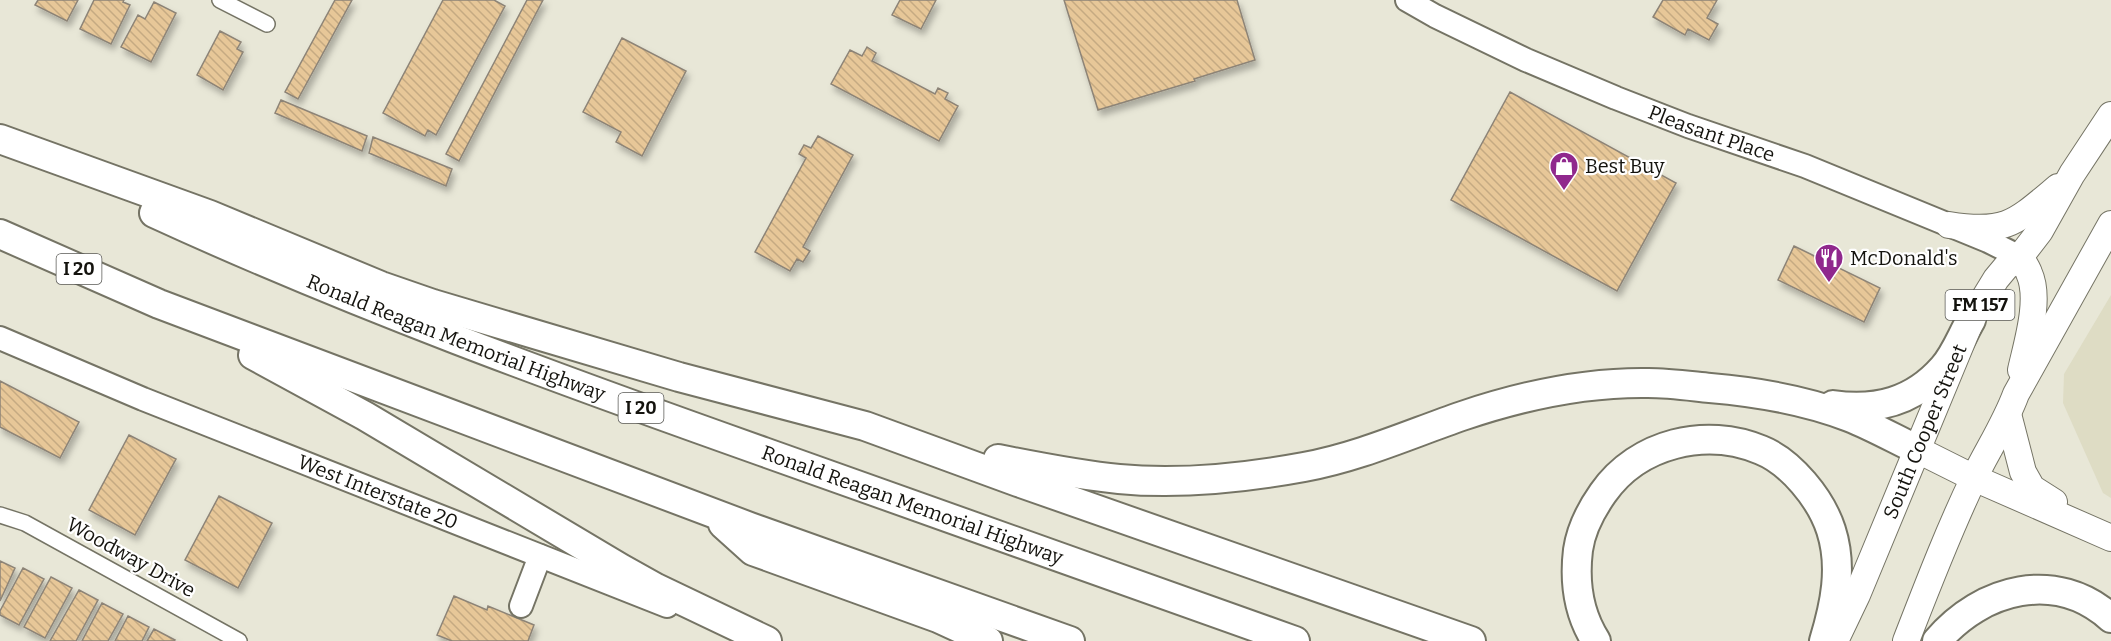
<svg xmlns="http://www.w3.org/2000/svg" width="2111" height="641" font-family="Bitter,serif">
  <style>
    .built { fill: #dedcc4 }
    .building { fill: url(#building-back-hatch); stroke: #8d8477; stroke-width: 1.5; filter: url(#shadow) }
    .lines { fill: none; stroke-linecap: round; stroke-linejoin: round }
    .street-casing { stroke: #757465; stroke-width: 18 }
    .secondary-casing { stroke: #757465; stroke-width: 26 }
    .primary-casing { stroke: #757465; stroke-width: 28 }
    .highway-casing { stroke: #757465; stroke-width: 32 }
    .street { stroke: #fff; stroke-width: 15 }
    .secondary { stroke: #fff; stroke-width: 22 }
    .primary { stroke: #fff; stroke-width: 26 }
    .highway { stroke: #fff; stroke-width: 28 }
    .labels { text-anchor: middle; stroke-width: 4.5; stroke-linejoin: round; paint-order: stroke }
    .shield { fill: #fff; stroke: #5a5a56; stroke-width: 1.5 }
    .shield-label { font-size: 18px; font-weight: bold; fill: #14130e }
    .street-label { font-size: 20px; fill: #14130e; stroke: #fff }
    .poi-label { font-size: 20px; fill: #14130e; stroke: #fff; text-anchor: start }
  </style>
  <defs>
    <pattern id="building-back-hatch" width="6" height="6" patternUnits="userSpaceOnUse" patternTransform="scale(1.5)"><rect width="6" height="6" fill="#e7c798"/><path d="M-1 5l2 2M0 0l6 6M5-1l2 2" fill="none" stroke="#c5aa82"/></pattern>
    <filter id="shadow"><feDropShadow dx="3" dy="5.5" stdDeviation="3" flood-color="#0004"/></filter>
  </defs>
  <rect width="100%" height="100%" fill="#e8e7d7"/>
  <!-- built -->
  <path class="built" d="M2111 295V498L2103 493 2063 403 2064 374Z"/>
  <!-- building -->
  <path class="building" d="M38 0H78L67 21 35 5Z
    M94 0H124L123 2 130 5 111 44 80 29Z
    M335 0H352L298 99 285 92Z
    M443 0H494L505 6 436 135 428 130 425 136 383 113Z
    M527 0H543L459 161 446 154Z
    M900 0H936L921 29 892 15Z
    M1064 0H1237L1255 60 1194 79 1195 81 1098 110Z
    M1663 0H1717L1707 18 1718 24 1709 40 1688 29 1685 35 1653 17Z
    M154 2 176 13 151 62 121 47 138 15 145 19Z
    M220 31 241 42 237 49 243 52 223 90 197 75Z
    M622 38 686 71 642 156 616 142 621 132 583 112Z
    M867 47 876 53 872 61 935 94 938 88 948 93 945 99 958 106 939 141 831 84 850 50 862 56Z
    M1510 92 1676 183 1617 291 1451 200Z
    M281 100 367 136 362 151 275 113Z
    M818 136 853 155 803 247 810 251 803 262 797 259 790 271 755 252 806 158 799 154 804 145 811 148Z
    M373 137 452 169 446 186 369 153Z
    M1794 246 1880 288 1864 322 1778 280Z
    M0 381 79 422 60 458 0 427Z
    M129 435 176 459 135 535 89 510Z
    M219 496 272 523 238 588 185 560Z
    M0 561 15 568 0 601Z
    M23 568 44 579 19 625 0 615V611Z
    M51 577 72 588 45 638 24 627Z
    M79 590 98 600 76 641H50Z
    M454 596 487 610 488 606 534 625 528 641H452L437 635Z
    M102 603 123 614 108 641H82Z
    M128 616 149 627 142 641H115Z
    M154 629 175 640 174 641H147Z"/>
  <g class="lines">
    <!-- street casing -->
    <g class="street-casing">
      <path id="street" d="M220 0 267 24
        M0 515 25 523 239 641"/>
    </g>
    <!-- secondary casing -->
    <g class="secondary-casing">
      <g id="secondary">
        <path id="s1" d="M1407 0 1435 16 1526 60 1616 98 1688 126 1805 166 1988 241 2020 257"/>
        <path id="s2" d="M0 338 143 399 667 606"/>
        <path d="M521 606 540 556"/>
      </g>
    </g>
    <!-- primary casing -->
    <g class="primary-casing">
      <g id="primary">
        <path d="M1949 225C2006 234 2015 223 2058 187"/>
        <path d="M2020 257C2023 262 2027 267 2029 273 2041 299 2027 343 2021 370"/>
        <path d="M2008 414 2023 472 2032 488 2054 502"/>
        <path d="M1918 450 1974 478 2111 538"/>
        <path id="s3" d="M1835 641 1857 595 1971 320 1996 279 2006 267 2020 257 2040 231 2072 174 2111 115"/>
        <path d="M1906 641C1927 587 1948 532 1973 480 1987 451 2005 424 2016 394L2111 224"/>
      </g>
    </g>
    <!-- highway casing -->
    <g class="highway-casing">
      <g id="highway">
        <path d="M0 139 210 215 381 286 433 304 679 377 865 426 1018 482 1471 641"/>
        <path id="s4" d="M154 213C352 304 558 379 764 452 941 515 1118 578 1295 641"/>
        <path d="M0 234 159 304 750 527 1070 641"/>
        <path d="M253 355 365 416 622 569 656 588 767 641"/>
        <path d="M1833 405C1876 411 1913 402 1943 368 1955 355 1962 335 1971 320"/>
        <path d="M998 459C1038 467 1078 475 1119 479 1181 485 1244 478 1304 467 1359 457 1410 434 1462 416 1521 396 1586 382 1648 383 1669 383 1690 386 1710 388 1757 392 1805 400 1849 417 1872 426 1895 439 1918 450"/>
        <path d="M723 524 753 551 938 618 988 641"/>
        <path d="M1596 641C1578 613 1574 583 1578 550 1581 529 1591 510 1603 493 1638 443 1706 427 1761 450 1791 462 1821 499 1831 530 1843 567 1835 605 1824 641"/>
        <path d="M1937 641C1982 588 2056 569 2111 618"/>
      </g>
    </g>
    <!-- street -->
    <use href="#street" class="street"/>
    <!-- secondary -->
    <use href="#secondary" class="secondary"/>
    <!-- primary -->
    <use href="#primary" class="primary"/>
    <!-- highway -->
    <use href="#highway" class="highway"/>
  </g>
  <!-- icons -->
  <defs>
    <g id="shop-pin" transform="scale(1.5)"><path d="M0 17L-7.5 6A9.5 9.5 0 1 1 7.5 6Z" fill="#90288d" stroke="#fff"/><path d="M-5-2.5h2.3a2.7 3.5 0 0 1 5.4 0H5L5.5 6h-11ZM-1.5-2.5h3a1.5 2.3 0 0 0-3 0Z" fill="#fff"/></g>
    <g id="restaurant-pin" transform="scale(1.5)"><path d="M0 17L-7.5 6A9.5 9.5 0 1 1 7.5 6Z" fill="#90288d" stroke="#fff"/><path d="M-5-6h1v4h1v-4h1v4h1v-4h1v5L-1.5 .5V6h-2V.5L-5-1ZM5-6V6H3V1.5H1.5Q1.5-4 5-6Z" fill="#fff"/></g>
  </defs>
  <g fill-rule="evenodd">
    <use href="#shop-pin" x="1564" y="166"/>
    <use href="#restaurant-pin" x="1829" y="258"/>
  </g>
  <g class="labels">
    <!-- shield labels -->
    <g class="shield">
      <rect x="56.5" y="254" width="45" height="30" rx="4.5"/>
      <rect x="1945.5" y="290" width="69" height="30" rx="4.5"/>
      <rect x="618.5" y="393" width="45" height="30" rx="4.5"/>
    </g>
    <g class="shield-label">
      <text x="79" y="275">I 20</text>
      <text x="1980" y="311">FM 157</text>
      <text x="641" y="414">I 20</text>
    </g>
    <!-- street labels -->
    <g class="street-label">
      <text dy="7" stroke="none"><textPath href="#s1" startOffset="333">Pleasant Place</textPath></text>
      <text dy="7" stroke="none"><textPath href="#s4" startOffset="327">Ronald Reagan Memorial Highway</textPath></text>
      <text dy="7" stroke="none"><textPath href="#s3" startOffset="228">South Cooper Street</textPath></text>
      <text dy="7" stroke="none"><textPath href="#s2" startOffset="408">West Interstate 20</textPath></text>
      <text dy="7" stroke="none"><textPath href="#s4" startOffset="813">Ronald Reagan Memorial Highway</textPath></text>
      <text transform="translate(131 557) rotate(29)" y="7">Woodway Drive</text>
    </g>
    <!-- poi labels -->
    <g class="poi-label">
      <text x="1585" y="173">Best Buy</text>
      <text x="1850" y="265">McDonald's</text>
    </g>
  </g>
</svg>
